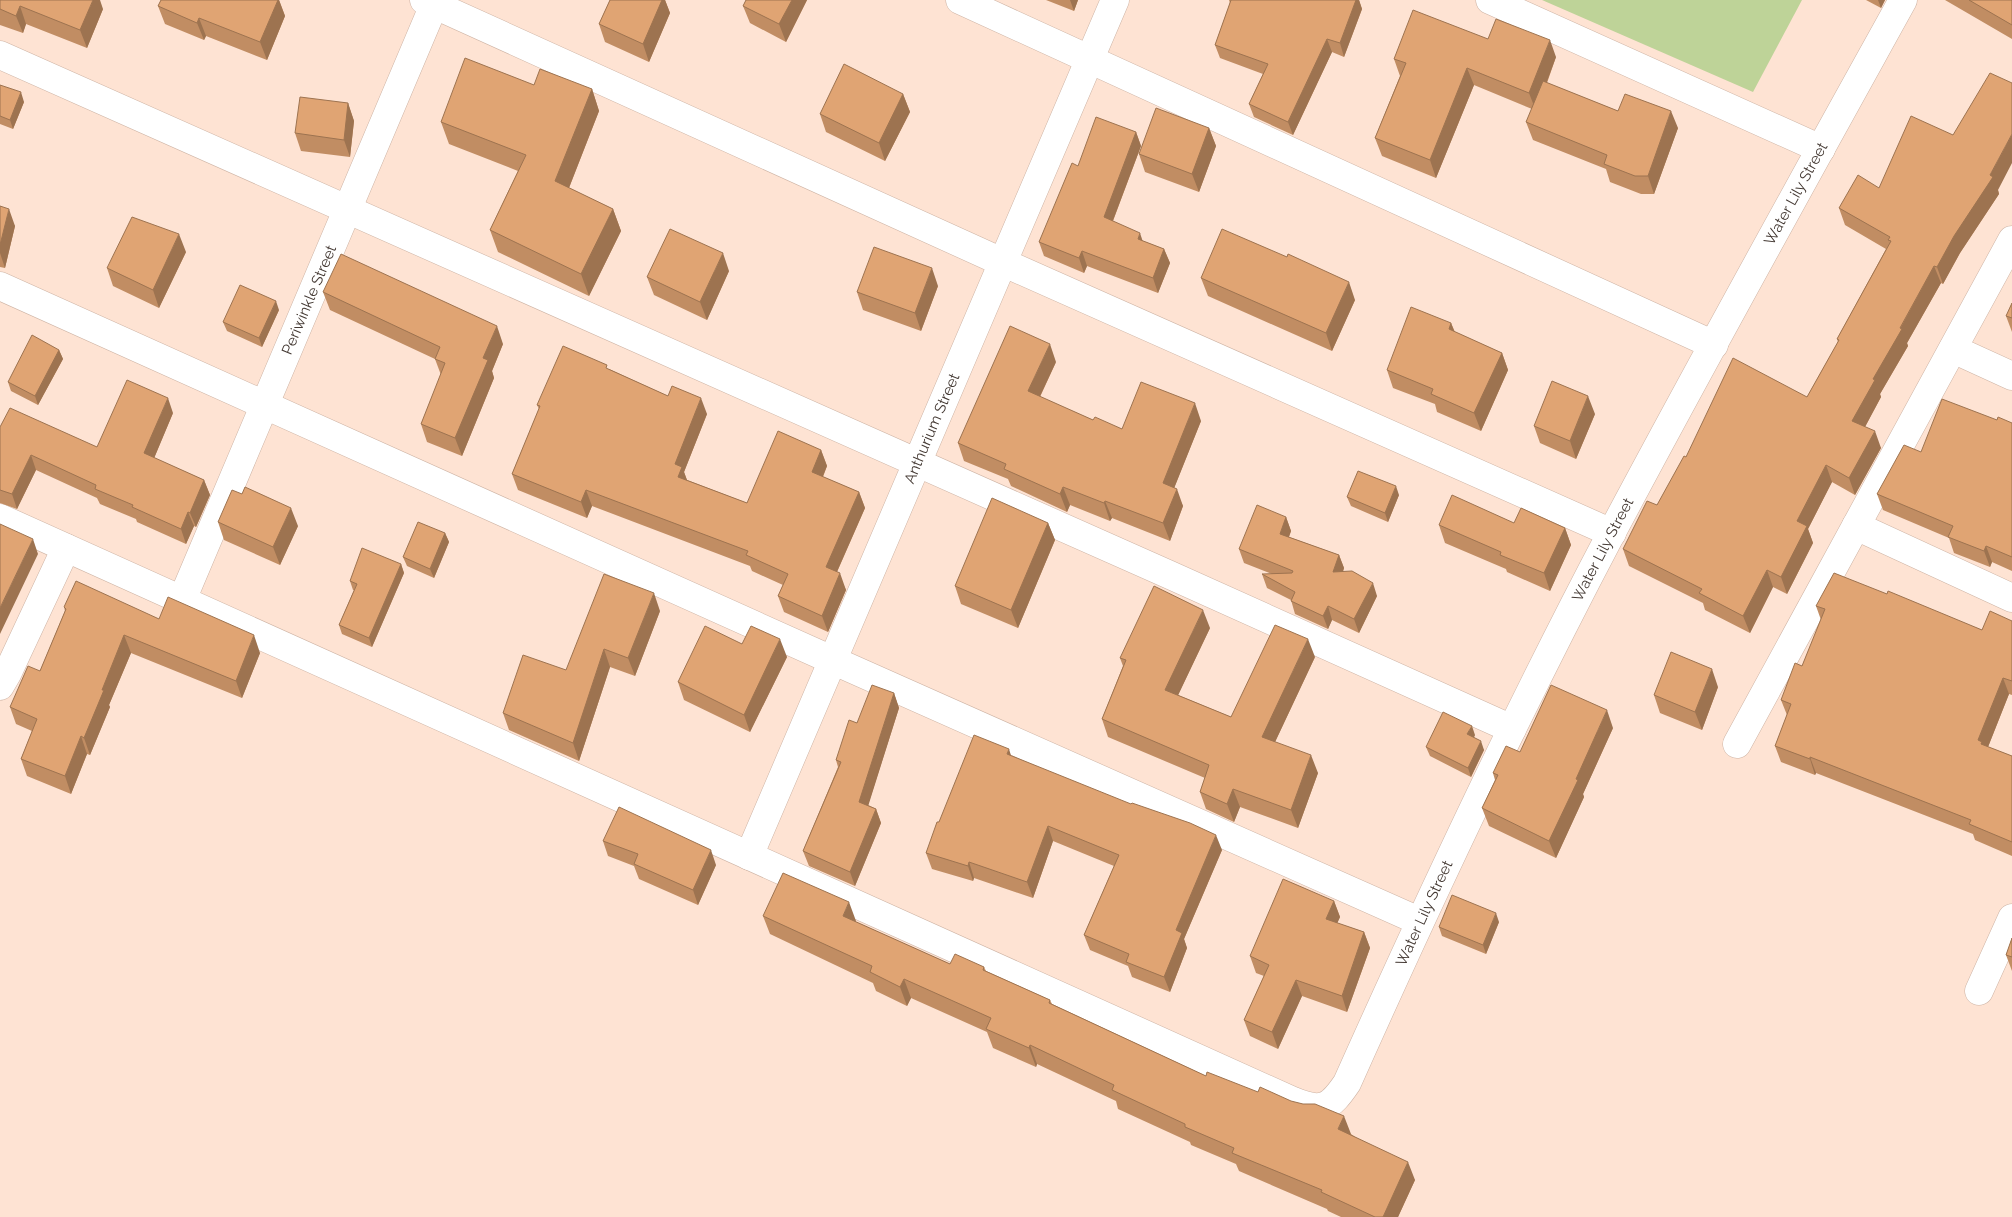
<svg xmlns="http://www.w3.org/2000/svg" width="2012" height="1217" font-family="Raleway,sans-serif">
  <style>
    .green { fill: #bed398 }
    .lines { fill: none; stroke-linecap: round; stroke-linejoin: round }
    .street-casing { stroke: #ceb4a5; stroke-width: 29 }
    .street { stroke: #fff; stroke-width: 28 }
    .wall { fill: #c18d63 }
    .shaded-wall { fill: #9d7350 }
    .building { fill: #e0a473; stroke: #9d7350 }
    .labels { text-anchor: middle; stroke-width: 4; stroke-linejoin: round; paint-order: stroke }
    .street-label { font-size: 15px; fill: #443933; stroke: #fff4ed }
  </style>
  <rect width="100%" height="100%" fill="#fee3d3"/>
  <!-- green -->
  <path class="green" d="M1542 0H1802L1753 92Z"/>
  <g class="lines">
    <!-- street casing -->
    <g class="street-casing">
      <g id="street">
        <path d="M424 0 1002 262 1612 533"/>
        <path d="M960 0 1714 345"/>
        <path d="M1490 0 1821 149"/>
        <path d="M0 55C505 277 1009 502 1512 729"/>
        <path d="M0 286 832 660 1419 921"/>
        <path d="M1953 349 2012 376"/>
        <path id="s1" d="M0 518 1293 1101C1322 1113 1330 1108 1347 1083 1430 897 1517 712 1612 532 1707 353 1805 177 1903 0"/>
        <path d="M1856 526 2012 598"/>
        <path id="s2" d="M182 600 436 0"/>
        <path d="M0 686 7 674 66 548"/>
        <path d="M1737 744 2012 240"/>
        <path id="s3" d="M749 856 1115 0"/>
        <path d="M1979 991 2012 918"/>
      </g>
    </g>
    <!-- street -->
    <use href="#street" class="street"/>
  </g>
  <!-- wall -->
  <path class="wall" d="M0 0 103 9 87 48 26 24 23 33 0 25Z
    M161 0H279L285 16 267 60 206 36 204 40 165 24 158 6Z
    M610 0H665L670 13 649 62 605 42 599 24Z
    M746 0H807L786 42 750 23 743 6Z
    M1046 0H1078L1074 11Z
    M1229 0H1359L1362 9 1344 57 1332 52 1293 135 1254 117 1249 104 1263 74 1220 58 1215 45 1230 3Z
    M1866 0H1885L1881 8Z
    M1945 0H2012V39Z
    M1488 39 1556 57 1547 83 1618 111 1678 128 1654 194H1641L1610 182 1606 169 1533 140 1526 122 1532 109 1474 85 1436 178 1382 156 1375 138 1400 76 1394 59Z
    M0 85 24 102 13 129 0 124Z
    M534 85 592 89 599 111 569 188 613 209 621 231 589 296 498 252 490 230 518 171 449 144 441 122Z
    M903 94 910 112 885 161 826 132 820 114Z
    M348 103 354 121 350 157 301 151 295 133Z
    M1209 128 1216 146 1199 192 1145 172 1139 154Z
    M1136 132 1141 146 1113 221 1143 241 1164 249 1170 263 1158 293 1087 266 1084 273 1044 256 1039 242 1078 166Z
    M1879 188 1998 190 1999 194 1960 253 1943 284 1941 283 1907 343 1908 346 1880 394 1881 397 1865 427 1881 448 1855 495 1832 482 1808 529 1813 543 1787 594 1773 587 1750 633 1705 610 1703 603 1629 566 1623 549 1657 505 1686 457 1807 397 1838 342 1837 339 1886 249 1845 225 1839 208Z
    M0 206 15 226 5 268 0 267Z
    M186 252 159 308 113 286 107 268Z
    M729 271 707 320 654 295 647 277Z
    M1201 278 1355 300 1332 351 1208 296Z
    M938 286 921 331 863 310 857 292Z
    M323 292 503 344 492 371 494 378 462 456 427 442 421 424 441 375 435 359 330 310Z
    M2012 303V332L2006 316Z
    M279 310 262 347 227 331 223 322Z
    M1451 323 1455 332 1502 353 1508 370 1481 431 1437 412 1435 404 1393 388 1387 370Z
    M59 350 63 359 38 405 11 391 8 382Z
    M1056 362 1040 397 1093 420 1122 429 1201 421 1174 488 1183 506 1170 541 1112 518 1110 521 1070 505 1067 512 1011 486 1008 479 964 461 958 443Z
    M609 369 707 414 684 472 687 480 747 503 821 450 827 466 823 477 859 492 865 508 837 572 846 590 828 632 784 612 778 596 783 585 752 571 750 566 592 506 587 518 518 490 512 474 539 409 537 405Z
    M173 413 154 458 204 480 210 495 196 527 194 526 186 544 137 522 136 519 100 504 97 498 36 470 17 509 0 503V427L97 447Z
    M1595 414 1576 459 1540 443 1534 426Z
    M1997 420 2012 423V571L1992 562 1990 567 1954 553 1949 538 1883 510 1877 494 1921 452Z
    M1399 495 1388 522 1351 506 1347 497Z
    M1286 517 1291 531 1289 537 1339 555 1344 568 1343 572 1377 596 1359 633 1332 620 1328 629 1295 614 1291 600 1267 588 1262 574H1272L1244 563 1239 549Z
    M218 522 298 526 280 565 224 540Z
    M1048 523 1055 540 1018 628 961 604 955 586Z
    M1514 523 1565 528 1571 545 1550 591 1507 572 1506 569 1445 543 1439 525Z
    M445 533 449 542 434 578 407 566 403 557Z
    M401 564 404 573 372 647 342 634 339 625 354 590H353L350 581Z
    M1887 594 1982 630 2012 621V695L2009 694 1988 747 2012 756V856L1975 840 1973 834 1816 773 1815 775 1781 762 1775 746 1787 715 1781 700 1802 666 1821 620 1816 606Z
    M64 607 159 619 260 653 242 698 131 653 109 705 110 707 90 755 87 754 71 794 27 776 21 759 32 731 16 724 10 707 40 671 65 611Z
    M660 611 635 676 610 667 579 761 509 730 503 713 566 670Z
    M1210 628 1178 695 1231 717 1315 657 1275 742 1318 773 1298 828 1240 807 1234 822 1206 809 1200 792 1205 778 1108 737 1102 719 1123 666 1120 658Z
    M742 644 787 657 750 732 684 700 678 682Z
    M1718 687 1702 730 1660 713 1654 695Z
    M894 693 899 708 868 805 876 809 881 823 855 886 809 866 803 851 838 767 836 760 857 723Z
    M1613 728 1583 794 1584 797 1556 858 1489 826 1482 808 1495 780 1493 773 1520 752Z
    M1475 735 1474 737 1484 750 1471 777 1430 756 1426 747Z
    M1011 756 1222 850 1184 939 1187 948 1170 992 1132 977 1128 966 1090 950 1084 935 1114 866 1053 841 1033 898 974 878 973 881 932 869 926 853 939 822Z
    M603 841 716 865 698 905 639 879 634 866 608 856Z
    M1334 901 1340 917 1337 923 1364 932 1370 948 1347 1012 1302 996 1278 1049 1250 1036 1244 1020 1264 976 1256 973 1250 956Z
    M763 916 856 921V922L950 964 984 967 986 971 1050 1000 1052 1004 1206 1076 1351 1134 1415 1180 1398 1217H1341L1328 1211 1327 1209 1239 1171 1236 1164 1191 1145 1190 1142 1118 1109 1116 1101 1037 1064 1036 1067 993 1048 987 1032 911 998 907 1006 876 991 873 983 770 934Z
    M1499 922 1486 954 1442 936 1439 927Z
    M2012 938V971L2006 955Z"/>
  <!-- shaded-wall -->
  <path class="shaded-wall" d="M93 0H100L103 9 87 48 80 30Z
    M278 0H279L285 16 267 60 260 42Z
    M662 0H665L670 13 649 62 643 44Z
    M792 0H807L786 42 779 24Z
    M1070 0H1078L1074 11Z
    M1356 0H1359L1362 9 1344 57 1340 43Z
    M1878 0H1885L1881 8Z
    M20 6 26 24 23 33 16 16Z
    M199 18 206 36 204 40 197 23Z
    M1327 39 1332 52 1293 135 1288 122Z
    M1550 40 1556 57 1536 111 1529 93Z
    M1467 68 1474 85 1436 178 1430 160Z
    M592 89 599 111 563 203 555 181Z
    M21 92 24 102 13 129 10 120Z
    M903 94 910 112 885 161 879 143Z
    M348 103 354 121 350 157 344 140Z
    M1671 111 1678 128 1654 194 1648 176Z
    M1209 128 1216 146 1199 192 1192 174Z
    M1136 132 1141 146 1109 231 1104 217Z
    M2012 134V163L1998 190 1999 194 1960 253 1943 284 1937 267 1954 236 1990 175Z
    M9 209 15 226 5 268 0 253V245Z
    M613 209 621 231 589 296 581 274Z
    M1140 233 1145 248 1138 239Z
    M179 234 186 252 159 308 153 290Z
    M1164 249 1170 263 1158 293 1153 278Z
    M1082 251 1087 266 1084 273 1079 258Z
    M723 253 729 271 707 320 700 302Z
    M1934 266 1941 283 1907 343 1908 346 1880 394 1881 397 1859 438 1852 421 1873 379Z
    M932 268 938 286 921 331 915 313Z
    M1349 282 1355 300 1332 351 1326 333Z
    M276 301 279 310 262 347 259 338Z
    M1451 323 1458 341 1449 329Z
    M497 326 503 344 492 371 494 378 462 456 455 438 483 358Z
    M1050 344 1056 362 1034 409 1028 391Z
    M59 350 63 359 38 405 35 396Z
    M1502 353 1508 370 1481 431 1474 413Z
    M1588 396 1595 414 1576 459 1570 441Z
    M168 398 173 413 150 468 144 453Z
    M701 398 707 414 684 472 688 483 678 477 675 464Z
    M1195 403 1201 421 1169 501 1163 483Z
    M1875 431 1881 448 1855 495 1849 478Z
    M821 450 827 466 818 488 812 472Z
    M31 455 36 470 17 509 12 494Z
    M1826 465 1832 482 1808 529 1813 543 1787 594 1781 577 1797 521Z
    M204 480 210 495 196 527 190 513Z
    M1396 486 1399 495 1388 522 1385 513Z
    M1063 487 1070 505 1067 512 1060 494Z
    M1177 489 1183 506 1170 541 1163 523Z
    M586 490 592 506 587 518 581 502Z
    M859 492 865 508 832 583 826 567Z
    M1105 501 1112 518 1110 521 1104 503Z
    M291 508 298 526 280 565 273 547Z
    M188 512 194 526 186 544 181 529Z
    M1286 517 1291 531 1285 547 1280 534Z
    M1048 523 1055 540 1018 628 1011 610Z
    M1565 528 1571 545 1550 591 1544 573Z
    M445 533 449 542 434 578 430 569Z
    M33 539 38 554 0 634V608Z
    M1986 546 1992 562 1990 567 1984 551Z
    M1339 555 1344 568 1338 585 1333 572Z
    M401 564 404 573 372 647 369 638Z
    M1767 570 1773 587 1750 633 1743 616Z
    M840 573 846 590 828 632 822 616Z
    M1373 583 1377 596 1359 633 1354 619Z
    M654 593 660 611 635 676 628 658Z
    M1328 606 1332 620 1328 629 1323 616Z
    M1203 610 1210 628 1172 708 1165 690Z
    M124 635 131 653 109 705 110 707 90 755 84 738 102 690Z
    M254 635 260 653 242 698 236 681Z
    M780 639 787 657 750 732 744 715Z
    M1308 639 1315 657 1269 755 1262 737Z
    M604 649 610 667 579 761 573 743Z
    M1712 669 1718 687 1702 730 1695 712Z
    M2003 678 2009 694 1986 752 1978 740Z
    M894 693 899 708 865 816 859 802Z
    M1607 710 1613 728 1583 794 1584 797 1556 858 1549 841 1576 779Z
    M1472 726 1475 735 1471 743 1467 734Z
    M81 736 87 754 71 794 65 776Z
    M1481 741 1484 750 1471 777 1468 768Z
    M1009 749 1014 765 1007 754Z
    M1311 755 1318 773 1298 828 1291 810Z
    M1810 757 1816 773 1815 775 1810 759Z
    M1233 789 1240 807 1234 822 1227 804Z
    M876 809 881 823 855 886 850 872Z
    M1048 826 1053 841 1033 898 1027 882Z
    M1216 835 1222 850 1184 939 1187 948 1170 992 1164 977 1176 930Z
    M711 850 716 865 698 905 693 890Z
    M969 862 974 878 973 881 968 866Z
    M1334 901 1340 917 1332 935 1326 919Z
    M849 902 856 921 850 935 843 916Z
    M1496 913 1499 922 1486 954 1483 945Z
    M1364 932 1370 948 1347 1012 1342 996Z
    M904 979 911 998 907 1006 900 987Z
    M1296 980 1302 996 1278 1049 1272 1032Z
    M1030 1045 1037 1064 1036 1067 1029 1048Z
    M1344 1116 1351 1134 1345 1148 1338 1129Z
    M1408 1162 1415 1180 1398 1217H1383Z"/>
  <!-- building -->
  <path class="building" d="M0 0H93L80 30 20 6 16 16 0 9Z
    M161 0H278L260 42 199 18 197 23 158 6Z
    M610 0H662L643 44 599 24Z
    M746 0H792L779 24 743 6Z
    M1231 0H1356L1340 43 1327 39 1288 122 1249 104 1268 64 1215 45Z
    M1969 0H2012V25Z
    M1413 10 1488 39 1496 19 1550 40 1529 93 1467 68 1430 160 1375 138 1406 63 1394 59Z
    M465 58 534 85 540 69 592 89 555 181 613 209 581 274 490 230 526 155 441 122Z
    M844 64 903 94 879 143 820 114Z
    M1990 73 2012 83V134L1990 175 1993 177 1954 236 1937 267 1934 266 1900 328 1902 329 1873 379 1875 380 1852 421 1875 431 1849 478 1826 465 1797 521 1807 526 1781 577 1767 570 1743 616 1699 593 1702 589 1623 549 1647 501 1657 505 1684 456 1686 457 1733 358 1807 397 1839 340 1837 339 1891 241 1888 240 1890 237 1839 208 1858 175 1879 188 1911 116 1953 135Z
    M1543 81 1618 111 1625 94 1671 111 1648 176H1635L1604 164 1607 155 1526 122Z
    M0 85 21 92 10 120 0 116Z
    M300 97 348 103 344 140 295 133Z
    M1156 108 1209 128 1192 174 1139 154Z
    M1096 117 1136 132 1104 217 1140 233 1138 239 1164 249 1153 278 1082 251 1079 258 1039 242 1072 163 1078 166Z
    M0 206 9 209 0 245Z
    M132 217 179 234 153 290 107 268Z
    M670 229 723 253 700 302 647 277Z
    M1222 229 1287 257 1288 254 1349 282 1326 333 1201 278Z
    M874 247 932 268 915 313 857 292Z
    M341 254 497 326 483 358 488 360 455 438 421 424 445 363 435 359 440 347 323 292Z
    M240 285 276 301 259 338 223 322Z
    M2012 303V318L2006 316Z
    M1411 307 1451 323 1449 329 1502 353 1474 413 1431 394 1433 389 1387 370Z
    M1010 326 1050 344 1028 391 1093 420 1095 417 1122 429 1141 382 1195 403 1163 483 1177 489 1163 523 1105 501 1104 503 1063 487 1060 494 1004 469 1006 464 958 443Z
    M32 335 59 350 35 396 8 382Z
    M563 346 607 365 606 368 668 396 672 386 701 398 675 464 682 467 678 477 747 503 778 431 821 450 812 472 859 492 826 567 840 573 822 616 778 596 788 574 746 555 748 551 586 490 581 502 512 474 540 406 537 405Z
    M127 380 168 398 144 453 204 480 190 513 188 512 181 529 132 507 133 505 95 489 96 485 31 455 12 494 0 490V427L10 408 97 447Z
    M1552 381 1588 396 1570 441 1534 426Z
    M1942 399 1997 420 1998 417 2012 423V557L1986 546 1984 551 1948 537 1953 526 1877 494 1904 445 1921 452Z
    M1358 471 1396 486 1385 513 1347 497Z
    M245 487 291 508 273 547 218 522 232 490 242 494Z
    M1452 495 1514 523 1521 508 1565 528 1544 573 1500 555 1501 552 1439 525Z
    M992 498 1048 523 1011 610 955 586Z
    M1257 505 1286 517 1280 534 1339 555 1333 572 1352 571 1373 583 1354 619 1328 606 1323 616 1291 601 1295 592 1262 574 1292 573 1293 571 1239 549Z
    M418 522 445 533 430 569 403 557Z
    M0 524 33 539 0 608Z
    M362 548 401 564 369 638 339 625 357 584 350 581Z
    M1834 573 1887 594 1888 591 1982 630 1990 611 2012 621V681L2003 678 1978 740 1982 742 1981 744 2012 756V842L1969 824 1971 820 1810 757V759L1775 746 1791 704 1781 700 1795 663 1802 666 1825 609 1816 606Z
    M604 574 654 593 628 658 604 649 573 743 503 713 523 655 566 670Z
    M76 581 159 619 168 597 254 635 236 681 124 635 102 690H104L84 738 81 736 65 776 21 759 37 719 10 707 28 666 40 671 66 609 64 607Z
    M1154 586 1203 610 1165 690 1231 717 1275 625 1308 639 1262 737 1311 755 1291 810 1233 789 1227 804 1200 792 1209 765 1102 719 1126 660 1120 658Z
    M705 626 742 644 751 626 780 639 744 715 678 682Z
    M1671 652 1712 669 1695 712 1654 695Z
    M872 685 894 693 859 802 876 809 850 872 803 851 841 762 836 760 849 720 857 723Z
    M1551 685 1607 710 1576 779 1578 780 1549 841 1482 808 1498 775 1493 773 1506 746 1520 752Z
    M1443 712 1472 726 1467 734 1481 741 1468 768 1426 747Z
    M974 735 1009 749 1007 754 1131 804 1132 803 1190 823 1216 835 1176 930 1182 933 1164 977 1126 962 1129 954 1084 935 1119 855 1048 826 1027 882 969 862 968 866 926 853 937 822H939Z
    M619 807 711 850 693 890 634 864 638 854 603 841Z
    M783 873 849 902 843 916 950 964 955 954 984 967 983 970 1050 1000 1049 1003 1206 1076 1207 1072 1258 1092 1260 1087 1291 1101 1303 1104H1315L1344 1116 1338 1129 1408 1162 1383 1217H1375L1321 1192 1322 1190 1232 1153 1234 1148 1185 1127V1124L1112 1090 1114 1085 1030 1045 1029 1048 986 1029 991 1018 904 979 900 987 870 972 872 966 763 916Z
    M1283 879 1334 901 1326 919 1364 932 1342 996 1296 980 1272 1032 1244 1020 1269 965 1250 956Z
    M1452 895 1496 913 1483 945 1439 927Z
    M2012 938V957L2006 955Z"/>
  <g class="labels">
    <!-- street labels -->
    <g class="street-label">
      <text dy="5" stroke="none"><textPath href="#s1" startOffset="2480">Water Lily Street</textPath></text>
      <text dy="5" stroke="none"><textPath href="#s2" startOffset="326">Periwinkle Street</textPath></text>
      <text dy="5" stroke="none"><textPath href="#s3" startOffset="465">Anthurium Street</textPath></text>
      <text dy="5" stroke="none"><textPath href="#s1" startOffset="2075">Water Lily Street</textPath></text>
      <text dy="5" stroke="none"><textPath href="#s1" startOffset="1670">Water Lily Street</textPath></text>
    </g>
  </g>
</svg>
